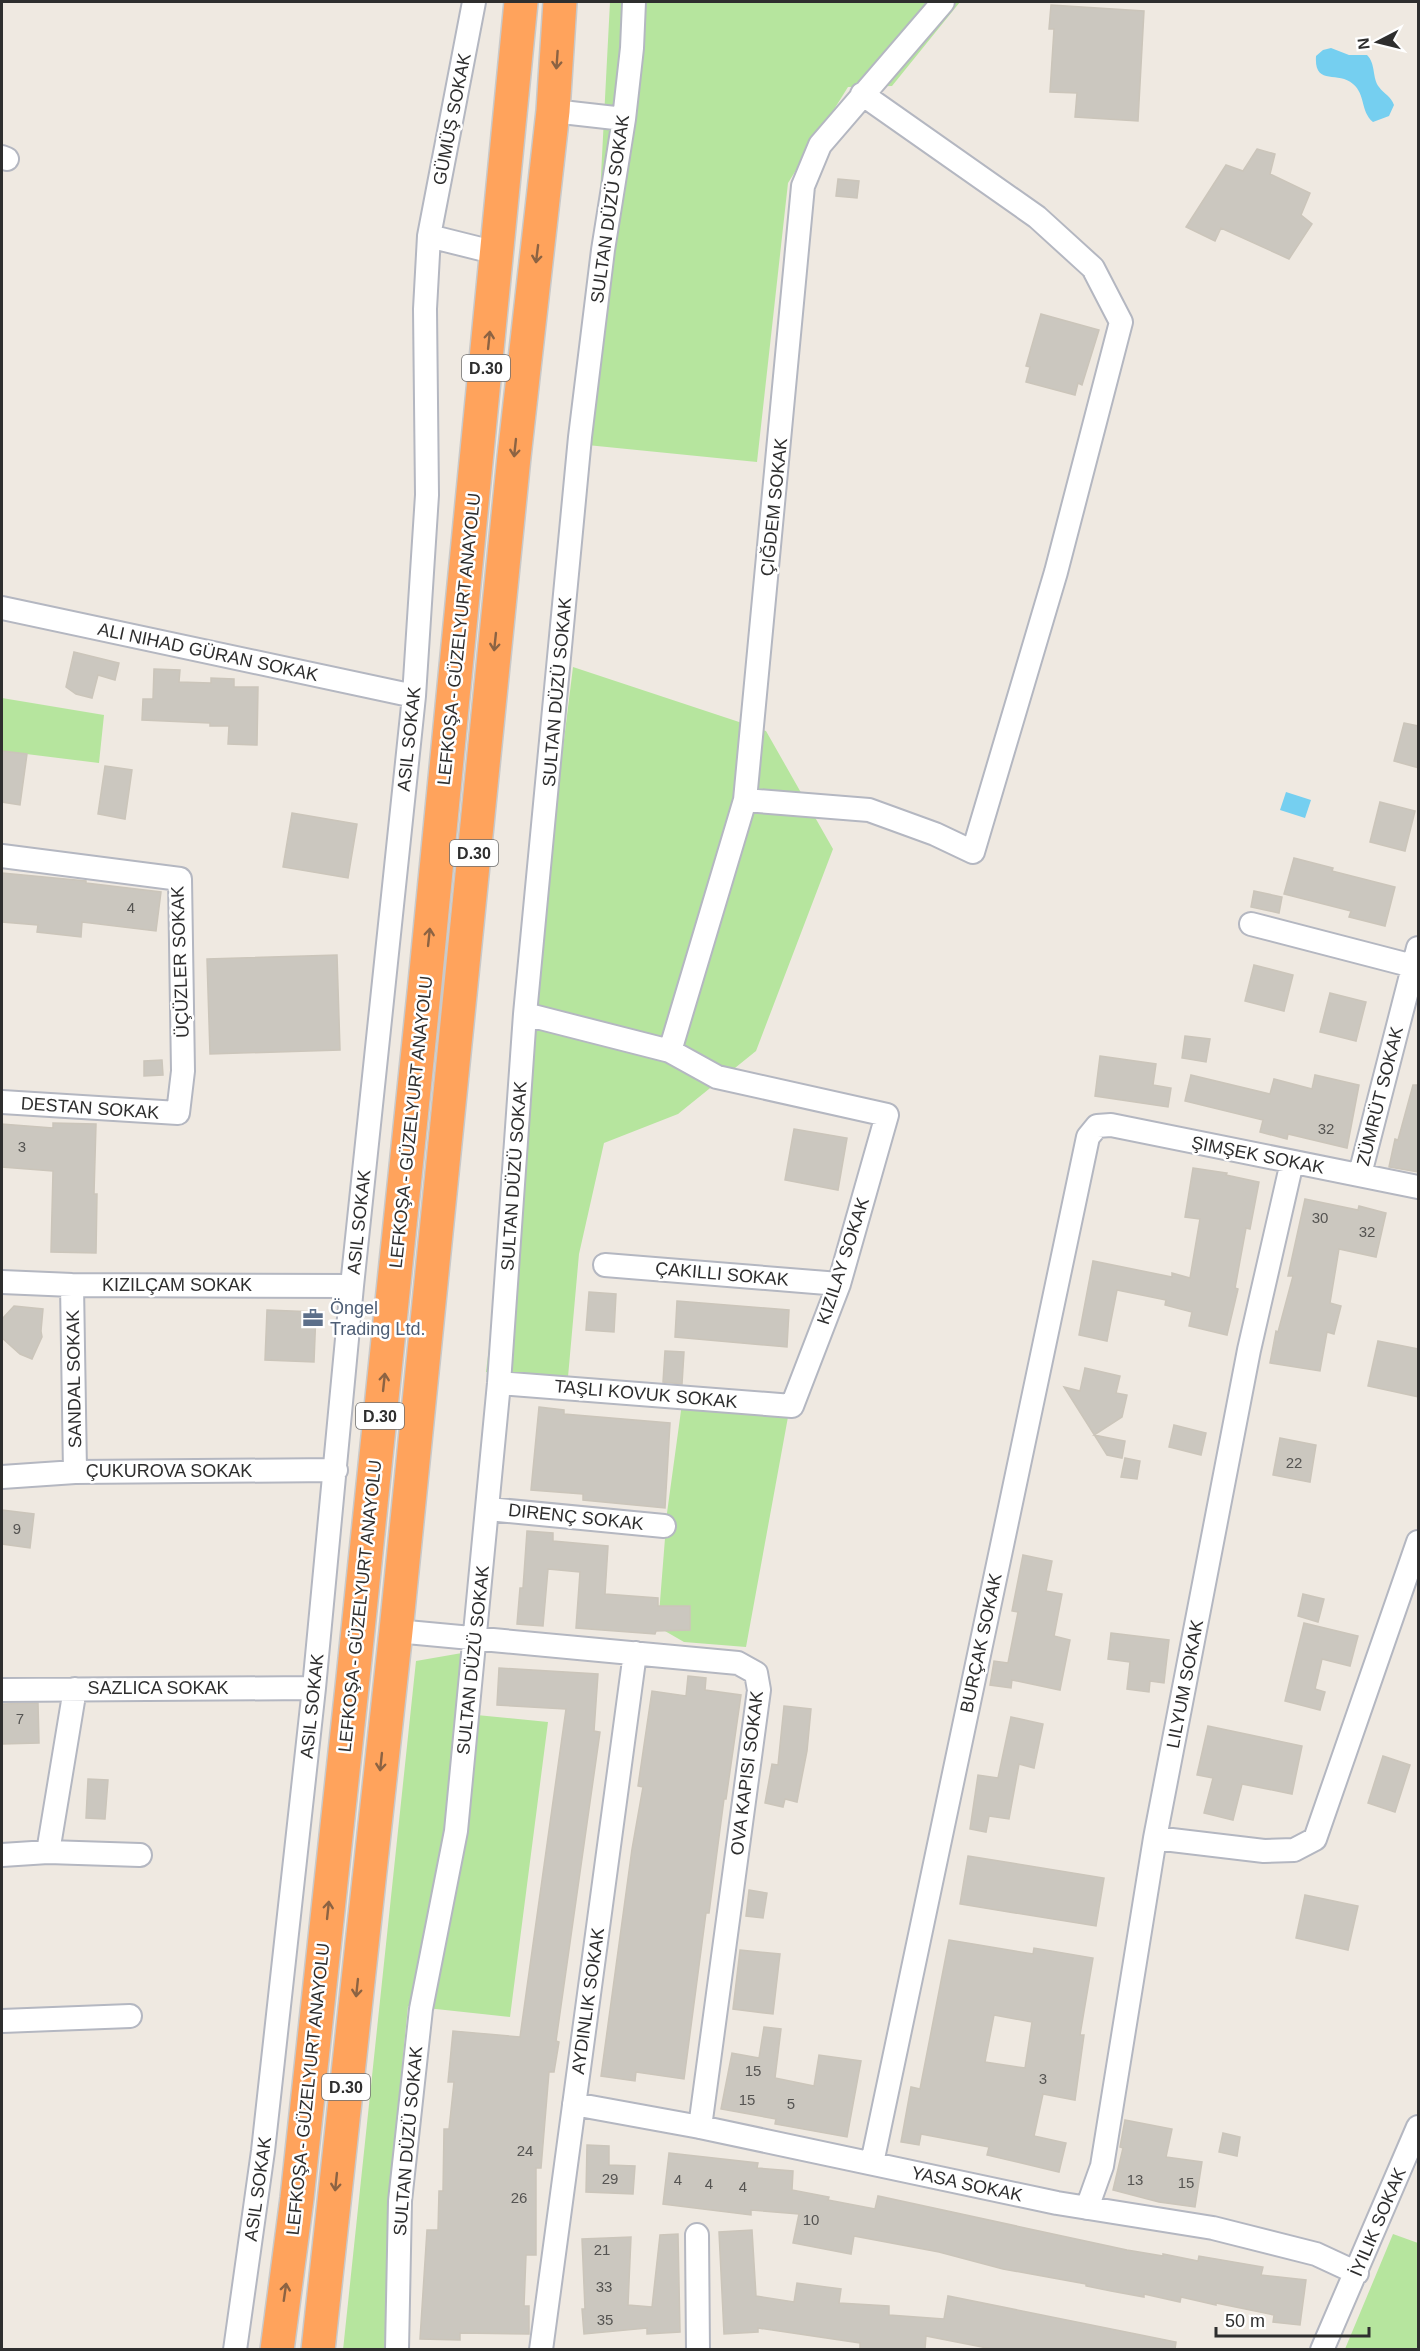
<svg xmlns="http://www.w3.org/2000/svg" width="1420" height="2351" font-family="Helvetica,sans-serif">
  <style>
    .green { fill: #b6e59e }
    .water { fill: #75cff0 }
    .building { fill: #cbc7bf; stroke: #cbc5ba; stroke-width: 1.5; fill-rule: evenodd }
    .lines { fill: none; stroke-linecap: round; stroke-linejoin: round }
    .street-casing { stroke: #b4b7c1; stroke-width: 26 }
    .highway-casing { stroke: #c9c9c9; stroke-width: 36 }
    .street { stroke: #fff; stroke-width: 22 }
    .highway { stroke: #ffa35c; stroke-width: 33 }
    .oneway { stroke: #8c6343 }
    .labels { text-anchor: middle; stroke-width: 5; stroke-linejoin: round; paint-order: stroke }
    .number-label { font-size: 15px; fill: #555452 }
    .shield { fill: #fff; stroke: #6d6d6d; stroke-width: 1.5 }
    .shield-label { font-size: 16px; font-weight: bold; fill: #2e2e2e }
    .street-label { font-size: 18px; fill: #2e2e2e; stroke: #fff }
    .service-label { font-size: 18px; fill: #4e5e75; stroke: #fff; text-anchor: start }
  </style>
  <rect width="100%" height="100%" fill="#efe9e1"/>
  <!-- green -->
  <path class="green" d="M610 2H960L892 86 848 87 788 183 757 462 587 445Z
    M573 667 766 731 833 849 756 1051 678 1114 604 1143 579 1254 568 1377 486 1372Z
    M2 698 104 715 99 763 2 751Z
    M683 1396 790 1406 746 1647 684 1642 658 1627 667 1513Z
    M462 1653 456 1713 548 1722 510 2017 408 2006 388 2206 386 2349 343 2350 416 1661Z
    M1393 2234 1418 2243V2349H1345Z"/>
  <!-- water -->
  <path class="water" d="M1331 48 1349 55H1367C1376 64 1372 78 1379 87 1384 94 1391 96 1394 105L1389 116 1373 122C1360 111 1366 95 1353 84 1338 70 1314 87 1316 56L1323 50Z
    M1286 792 1311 800 1305 818 1280 810Z"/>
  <!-- building -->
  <path class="building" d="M1051 5 1144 11 1138 121 1075 117 1077 93 1050 92 1054 29H1049Z
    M1257 149 1275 154 1270 174 1310 193 1301 215 1312 224 1289 259 1221 228 1215 241 1186 227 1226 165 1243 171Z
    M838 179 859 181 857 198 836 196Z
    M1041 314 1099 330 1082 385 1078 383 1075 395 1026 382 1030 367 1026 366Z
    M74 652 119 663 115 680 98 675 92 698 76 694 66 687Z
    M154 669 180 670 179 682 211 683V678L234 679V687H258L257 745 228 744 229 726H210V723L142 720 143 699H153Z
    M1404 723 1419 726V768L1394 761Z
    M2 751 27 754 20 805 2 802Z
    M105 766 132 770 125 819 98 814Z
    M1380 802 1415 811 1405 851 1370 842Z
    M292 813 357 824 348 878 283 867Z
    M1294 858 1333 868 1332 871 1395 887 1385 926 1349 917 1351 911 1284 894Z
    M2 873 86 881V883L161 892 156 931 82 922 81 937 37 932 38 925 2 922Z
    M1254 891 1282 897 1279 913 1251 907Z
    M337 955 340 1050 210 1054 207 959Z
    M1254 965 1293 975 1284 1011 1245 1001Z
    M1330 993 1366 1002 1356 1041 1320 1032Z
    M1185 1036 1210 1039 1206 1062 1182 1058Z
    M1100 1056 1156 1064 1153 1085 1171 1088 1168 1107 1095 1096Z
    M162 1060 163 1075 144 1076V1061Z
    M1191 1075 1270 1094 1274 1079 1312 1089 1315 1075 1359 1085 1347 1148 1288 1134 1287 1139 1260 1132 1263 1120 1185 1101Z
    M1413 1085H1419V1172L1389 1167 1395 1139 1398 1140Z
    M53 1123 96 1124 94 1194H97L96 1253 51 1252 53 1171 2 1167V1124L53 1128Z
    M794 1129 847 1138 838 1190 785 1180Z
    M1193 1168 1227 1173 1226 1175 1259 1182 1250 1229 1246 1228 1235 1288 1238 1289 1227 1335 1189 1326 1192 1312 1165 1305 1166 1300 1117 1290 1107 1341 1079 1335 1093 1261 1172 1277V1273L1190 1278 1200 1219 1185 1217Z
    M1305 1199 1358 1210 1359 1206 1386 1213 1376 1257 1339 1249 1330 1303 1341 1306 1334 1334 1327 1332 1320 1371 1270 1363 1276 1331 1278 1332 1293 1276H1288Z
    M589 1292 616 1294 614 1332 586 1330Z
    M677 1301 789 1310 787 1347 675 1337Z
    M14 1306 43 1309 41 1331 42 1337 32 1359 20 1354 2 1338V1319Z
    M267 1310 316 1312 314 1362 265 1360Z
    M1378 1341 1419 1349V1397L1368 1386Z
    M665 1351 684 1352 682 1384 663 1382Z
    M1085 1368 1120 1376 1116 1393 1127 1395 1122 1417 1094 1435 1125 1441 1122 1458 1107 1455 1064 1387 1080 1391Z
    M539 1407 564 1410V1414L670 1423 665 1508 583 1500V1494L531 1490Z
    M1174 1425 1206 1433 1201 1455 1169 1447Z
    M1280 1438 1316 1445 1310 1482 1273 1475Z
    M1125 1458 1140 1461 1137 1479 1121 1477Z
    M2 1510 34 1514 30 1548 2 1544Z
    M527 1531 553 1533V1541L608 1546 605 1594 658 1598V1606H690V1630L656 1631 655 1634 576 1628 580 1572 548 1569 543 1626 517 1624 520 1588H523Z
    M1023 1555 1052 1561 1046 1591 1062 1594 1054 1636 1070 1640 1060 1690 1012 1680 1011 1688 990 1685 994 1661 1008 1663 1018 1612 1012 1611Z
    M1303 1594 1324 1599 1318 1622 1298 1616Z
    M1304 1623 1358 1636 1350 1666 1322 1659 1315 1689 1325 1692 1320 1710 1285 1701Z
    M1111 1633 1169 1640 1164 1683 1150 1681 1149 1692 1127 1689 1130 1662 1108 1659Z
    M499 1668 598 1674 594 1731 600 1732 556 2041 559 2042 554 2072H549L541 2168H536V2255H526L524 2306H529V2334L460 2333V2340L420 2339 427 2230H438L439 2191H443L444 2129H449L454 2082H448L453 2031 520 2037 566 1709 497 1705Z
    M688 1676 706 1678 705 1690 741 1695 726 1799H724L709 1913H706L684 2079 636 2072 635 2081 601 2076 632 1849 643 1787 638 1786 652 1691 686 1696Z
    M2 1704 38 1703 39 1743 2 1744Z
    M784 1706 811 1709 807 1751 797 1802 785 1799 783 1807 765 1803 772 1764 778 1765Z
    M1011 1717 1043 1724 1034 1768 1019 1764 1009 1819 989 1816 986 1832 970 1829 978 1775 998 1778Z
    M1208 1726 1302 1746 1292 1794 1242 1784 1233 1820 1204 1813 1213 1778 1197 1775Z
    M1383 1756 1410 1765 1395 1812 1368 1803Z
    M88 1779 108 1780 105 1819 86 1818Z
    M968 1856 1104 1878 1096 1926 960 1904Z
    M749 1890 767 1893 763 1918 746 1916Z
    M1305 1895 1358 1906 1348 1950 1296 1938Z
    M949 1940 1033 1954 1034 1948 1093 1958 1080 2035H1084L1075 2100 1043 2094 1034 2136 1066 2143 1059 2172 987 2155 989 2147 921 2134 919 2145 901 2142 911 2087 920 2089ZM994 2015 1032 2022 1025 2068 985 2062Z
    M740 1950 780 1954 773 2014 733 2009Z
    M764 2027 781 2029 775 2078 814 2086 819 2055 861 2061 847 2137 775 2124 776 2119 721 2109 732 2053 759 2058Z
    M1125 2120 1172 2129 1166 2157 1202 2162 1195 2207 1159 2202 1113 2190 1123 2148 1120 2147Z
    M1223 2133 1240 2137 1237 2156 1219 2152Z
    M587 2145 609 2146V2165L635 2166 633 2194 586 2192Z
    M669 2153 758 2163 757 2168 793 2171 792 2190 829 2197 828 2200 875 2209 878 2196 1127 2250 1163 2256V2254L1198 2261 1199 2256 1263 2267 1261 2275 1306 2280 1300 2325 1273 2322 1274 2315 1216 2303V2305L1181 2297 1180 2302 1144 2294V2297L1111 2291 1086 2286V2284L1003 2269 939 2252 854 2236 851 2254 793 2243 799 2214 751 2210V2215L663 2204Z
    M752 2230 756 2296 794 2302 797 2283 841 2289 839 2303 889 2306V2315L944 2319 948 2296 1176 2342 1175 2349H992L926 2336 925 2349H860V2343L758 2328V2332L724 2334 719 2232Z
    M678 2234 680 2332 647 2334V2328L584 2334 582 2309H585L582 2239 631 2237 628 2305 652 2307 660 2235Z"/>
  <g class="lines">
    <!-- street casing -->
    <g class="street-casing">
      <path id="street" d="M553 111 624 119
        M2 157 7 159
        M429 236 497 253
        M2 608 414 696
        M745 800 869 810 935 834 973 852 1056 572 1121 322 1093 268 1037 217 862 94
        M2 856 180 879 183 1071 178 1113 2 1102
        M1251 924 1413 966
        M670 1051 745 800 803 186 820 145 943 2
        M1360 1174 1418 948
        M605 1265 839 1284
        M2 1282 72 1285 352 1286
        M72 1285 75 1472
        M499 1383 792 1406 839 1284 887 1115 717 1077 670 1051 525 1014
        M2 1477 75 1472 336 1470
        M488 1509 664 1526
        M396 1631 738 1663 756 1673 759 1690 700 2127
        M2 1690 314 1688
        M1155 1838 1264 1851 1294 1850 1315 1839 1418 1542
        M48 1852 75 1689
        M2 1855 48 1852 140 1855
        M2 2021 130 2016
        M574 2104 700 2127 1057 2203 1213 2228 1316 2254 1357 2273
        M872 2163 1088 1137 1097 1126 1111 1125 1418 1187
        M1087 2208 1102 2166 1155 1838 1249 1350 1292 1162
        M697 2235 698 2350
        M235 2350 263 2151 314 1688 352 1286 414 696 427 495 425 309 429 236 474 2
        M397 2350 400 2201 421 2009 456 1831 499 1383 525 1014 580 437 603 250 624 119 632 48 634 2
        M541 2350 635 1653
        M1322 2350 1418 2127"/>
    </g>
    <!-- highway casing -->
    <g class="highway-casing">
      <path id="highway" d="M277 2350 297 2198 353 1678 425 983 521 2
        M318 2350 396 1631 514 457 553 111 560 2"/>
    </g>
    <!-- street -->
    <use href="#street" class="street"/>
    <!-- highway -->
    <use href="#highway" class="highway"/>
  </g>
  <!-- one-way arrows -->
  <defs><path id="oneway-shaft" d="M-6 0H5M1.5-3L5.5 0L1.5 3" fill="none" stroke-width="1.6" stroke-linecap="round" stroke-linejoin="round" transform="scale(1.5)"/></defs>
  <g class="oneway">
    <use href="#oneway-shaft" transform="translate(557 60) rotate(94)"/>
    <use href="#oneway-shaft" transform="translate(537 254) rotate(97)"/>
    <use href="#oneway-shaft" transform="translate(489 340) rotate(-84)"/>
    <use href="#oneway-shaft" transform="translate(515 448) rotate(96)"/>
    <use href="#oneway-shaft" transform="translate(495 642) rotate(96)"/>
    <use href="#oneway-shaft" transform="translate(429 937) rotate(-84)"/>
    <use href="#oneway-shaft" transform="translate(384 1382) rotate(-84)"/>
    <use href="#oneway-shaft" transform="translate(381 1762) rotate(96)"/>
    <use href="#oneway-shaft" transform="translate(328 1910) rotate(-84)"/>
    <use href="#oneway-shaft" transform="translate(357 1988) rotate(96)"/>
    <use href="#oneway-shaft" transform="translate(336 2182) rotate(96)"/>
    <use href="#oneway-shaft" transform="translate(285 2292) rotate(-82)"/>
  </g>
  <!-- icons -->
  <defs>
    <g id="office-bare" transform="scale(1.62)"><path d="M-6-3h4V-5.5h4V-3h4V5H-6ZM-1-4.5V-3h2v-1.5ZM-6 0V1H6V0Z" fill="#5c6f8a" stroke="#fff" stroke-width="2.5" paint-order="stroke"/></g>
  </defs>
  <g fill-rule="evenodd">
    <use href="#office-bare" x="313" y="1318"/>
  </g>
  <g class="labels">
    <!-- number labels -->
    <g class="number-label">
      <text x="131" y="913">4</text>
      <text x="1326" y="1134">32</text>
      <text x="22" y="1152">3</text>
      <text x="1320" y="1223">30</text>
      <text x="1367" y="1237">32</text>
      <text x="1294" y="1468">22</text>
      <text x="17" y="1534">9</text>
      <text x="20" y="1724">7</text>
      <text x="753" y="2076">15</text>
      <text x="1043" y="2084">3</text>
      <text x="747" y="2105">15</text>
      <text x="791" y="2109">5</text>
      <text x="525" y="2156">24</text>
      <text x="610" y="2184">29</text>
      <text x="678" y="2185">4</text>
      <text x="1135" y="2185">13</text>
      <text x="1186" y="2188">15</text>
      <text x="709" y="2189">4</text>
      <text x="743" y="2192">4</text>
      <text x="519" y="2203">26</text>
      <text x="811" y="2225">10</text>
      <text x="602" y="2255">21</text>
      <text x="604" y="2292">33</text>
      <text x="605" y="2325">35</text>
    </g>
    <!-- shield labels -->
    <g class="shield">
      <rect x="462" y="355" width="48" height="26" rx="4.5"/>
      <rect x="450" y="840" width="48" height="26" rx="4.5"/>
      <rect x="356" y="1403" width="48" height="26" rx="4.5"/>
      <rect x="322" y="2074" width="48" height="26" rx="4.5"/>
    </g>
    <g class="shield-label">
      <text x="486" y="374">D.30</text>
      <text x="474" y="859">D.30</text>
      <text x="380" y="1422">D.30</text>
      <text x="346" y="2093">D.30</text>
    </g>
    <!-- street labels -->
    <g class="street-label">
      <text transform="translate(452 119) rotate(-79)" y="6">GÜMÜŞ SOKAK</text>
      <text transform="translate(610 209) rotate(-82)" y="6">SULTAN DÜZÜ SOKAK</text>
      <text transform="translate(774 507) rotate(-84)" y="6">ÇIĞDEM SOKAK</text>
      <text transform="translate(459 639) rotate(-84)" y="6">LEFKOŞA - GÜZELYURT ANAYOLU</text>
      <text transform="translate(208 652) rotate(12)" y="6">ALI NIHAD GÜRAN SOKAK</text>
      <text transform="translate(557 692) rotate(-85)" y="6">SULTAN DÜZÜ SOKAK</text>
      <text transform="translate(409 739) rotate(-84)" y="6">ASIL SOKAK</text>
      <text transform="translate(180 962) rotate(-92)" y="6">ÜÇÜZLER SOKAK</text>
      <text transform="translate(1380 1096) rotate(-76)" y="6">ZÜMRÜT SOKAK</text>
      <text transform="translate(90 1108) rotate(4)" y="6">DESTAN SOKAK</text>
      <text transform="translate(411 1122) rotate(-84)" y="6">LEFKOŞA - GÜZELYURT ANAYOLU</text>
      <text transform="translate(1258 1155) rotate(11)" y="6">ŞIMŞEK SOKAK</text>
      <text transform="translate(514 1176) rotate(-86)" y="6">SULTAN DÜZÜ SOKAK</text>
      <text transform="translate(359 1222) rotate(-84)" y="6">ASIL SOKAK</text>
      <text transform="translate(843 1261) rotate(-72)" y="6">KIZILAY SOKAK</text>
      <text transform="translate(722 1274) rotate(5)" y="6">ÇAKILLI SOKAK</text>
      <text x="177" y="1291">KIZILÇAM SOKAK</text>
      <text transform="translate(74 1379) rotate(-91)" y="6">SANDAL SOKAK</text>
      <text transform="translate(646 1394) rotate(5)" y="6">TAŞLI KOVUK SOKAK</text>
      <text x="169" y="1477">ÇUKUROVA SOKAK</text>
      <text transform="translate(576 1517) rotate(6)" y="6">DIRENÇ SOKAK</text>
      <text transform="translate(360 1606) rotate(-84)" y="6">LEFKOŞA - GÜZELYURT ANAYOLU</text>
      <text transform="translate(981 1643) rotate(-78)" y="6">BURÇAK SOKAK</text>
      <text transform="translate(473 1660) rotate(-84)" y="6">SULTAN DÜZÜ SOKAK</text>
      <text transform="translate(1185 1684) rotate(-79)" y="6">LILYUM SOKAK</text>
      <text x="158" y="1694">SAZLICA SOKAK</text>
      <text transform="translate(312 1706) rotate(-84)" y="6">ASIL SOKAK</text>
      <text transform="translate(747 1773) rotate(-83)" y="6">OVA KAPISI SOKAK</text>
      <text transform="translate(588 2001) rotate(-82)" y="6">AYDINLIK SOKAK</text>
      <text transform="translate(308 2089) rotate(-84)" y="6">LEFKOŞA - GÜZELYURT ANAYOLU</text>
      <text transform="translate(408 2141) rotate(-85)" y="6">SULTAN DÜZÜ SOKAK</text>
      <text transform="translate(967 2184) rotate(12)" y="6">YASA SOKAK</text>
      <text transform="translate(258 2189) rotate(-82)" y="6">ASIL SOKAK</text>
      <text transform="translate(1378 2222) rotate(-67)" y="6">İYILIK SOKAK</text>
    </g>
    <!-- service labels -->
    <g class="service-label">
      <text x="330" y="1314">Öngel<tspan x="330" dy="21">Trading Ltd.</tspan></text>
    </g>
  </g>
  <!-- border -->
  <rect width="1420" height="2351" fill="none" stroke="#2e2e2e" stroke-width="6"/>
  <!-- north arrow -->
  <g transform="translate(1378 42) rotate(263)" stroke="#ffffff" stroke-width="4.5" paint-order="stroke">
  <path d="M0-4.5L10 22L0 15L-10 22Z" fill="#2e2e2e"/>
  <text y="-9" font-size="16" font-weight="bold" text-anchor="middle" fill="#2e2e2e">N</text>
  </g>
  <!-- scale -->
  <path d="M1216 2327v9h153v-9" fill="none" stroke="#2e2e2e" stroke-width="3"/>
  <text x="1225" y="2327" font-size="18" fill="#2e2e2e" stroke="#ffffff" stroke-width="4.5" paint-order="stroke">50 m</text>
</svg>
